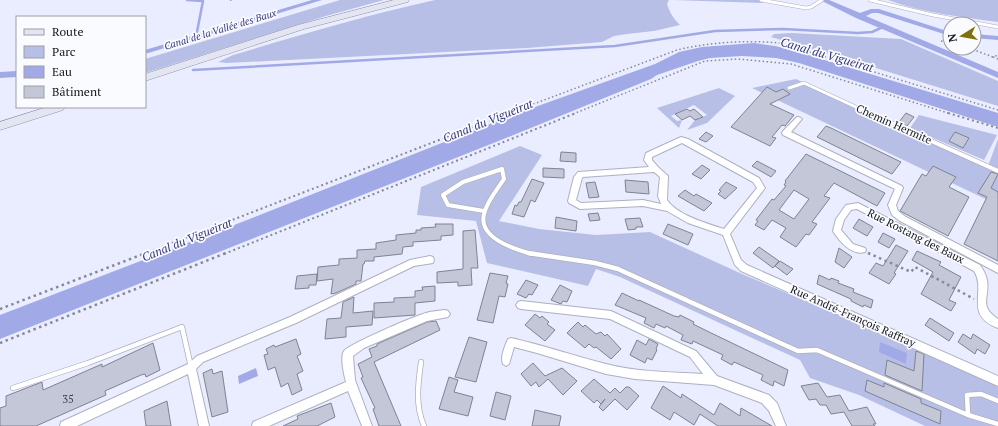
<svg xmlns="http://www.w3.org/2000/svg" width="998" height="426" font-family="'PT Serif',serif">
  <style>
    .green { fill: #b8bfe7 }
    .water { fill: #a1aae6 }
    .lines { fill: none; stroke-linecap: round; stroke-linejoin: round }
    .stream { stroke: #a1aae6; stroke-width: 2.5 }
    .canal { fill: #a1aae6; fill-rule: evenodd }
    .building { fill: #c3c7d8; stroke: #7f8291; fill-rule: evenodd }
    .service-far2-casing { stroke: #adb0c0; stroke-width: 4 }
    .service-far1-casing { stroke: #adb0c0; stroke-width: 5.5 }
    .service-casing { stroke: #adb0c0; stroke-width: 6 }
    .minor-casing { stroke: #adb0c0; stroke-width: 2 }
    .primary-casing { stroke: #8f92a3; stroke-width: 1 }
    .path-far2 { stroke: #878995; stroke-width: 1.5; stroke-dasharray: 1.5 2.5; stroke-linecap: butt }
    .path-far1 { stroke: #878995; stroke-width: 2; stroke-dasharray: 2 3; stroke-linecap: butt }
    .path { stroke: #878995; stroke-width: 2.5; stroke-dasharray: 2.5 3.5; stroke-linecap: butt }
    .service-far2 { stroke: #fff; stroke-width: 3 }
    .service-far1 { stroke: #fff; stroke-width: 4 }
    .service { stroke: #fff; stroke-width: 4.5 }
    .minor { fill: #fff; fill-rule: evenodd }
    .primary { fill: #e3e5f3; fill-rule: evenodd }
    .labels { text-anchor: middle; stroke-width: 3.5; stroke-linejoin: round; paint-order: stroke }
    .far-water-label { font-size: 10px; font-style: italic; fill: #34377d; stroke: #fafbff }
    .street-label { font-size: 11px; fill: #15161c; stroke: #fafbff }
    .near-number-label { font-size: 11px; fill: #40424b }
    .water-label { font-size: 12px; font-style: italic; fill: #34377d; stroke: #fafbff }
  </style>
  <rect width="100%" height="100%" fill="#eaedff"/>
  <!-- green -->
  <path class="green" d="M340 0H384L326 16 145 73V59Z
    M435 0H669L667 4C670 13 673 18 680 25L654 31 627 34 614 36 602 42 527 48 227 63 218 62 233 55C300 35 367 15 435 0Z
    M672 0H767L762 3Z
    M888 0H998V22C961 17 923 13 888 0Z
    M792 33 901 39 998 81V106L847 59 771 37 774 34Z
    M796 79 852 106 988 166 998 139V205L752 88Z
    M719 88 735 96 707 123 687 130 695 120 707 115 694 105 671 116 677 121 682 120 679 128 657 108Z
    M919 115 997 135 984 160 910 128Z
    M520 146 542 155 499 221 539 229 596 235 650 232 742 274 998 383V426H925L859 395 810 378 800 360 620 277 596 269 588 286 487 263 476 221 417 215 421 187Z"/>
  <!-- water -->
  <path class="water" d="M754 43 775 46 792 50 998 113V127L799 63 776 58 742 56 710 58 698 61 657 75 651 79 501 140 0 339V315L242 222 510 116 655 64 679 52 702 47Z
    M880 342 907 353 906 364 879 352Z
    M256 368 258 376 239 384 238 376Z"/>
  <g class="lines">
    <!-- stream -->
    <path class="stream" d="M187 0 203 1 196 37
      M193 70 615 46 715 31 783 29 858 33 872 32 883 27"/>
    <!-- canal -->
    <path class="canal" d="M312 0H322L145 54V50Z
      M820 0H829L860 13 871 9H879L950 32V36L878 13H872L866 16 998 72V78L856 18Z
      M974 34 998 36V40L974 38Z
      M17 71V77L0 78V72Z"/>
  </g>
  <!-- building -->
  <path class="building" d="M767 87 776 92 783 89 790 94 770 104 794 115 785 126 782 125 772 137 776 138 770 146 731 127Z
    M687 109 690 111 694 109 703 117 695 120 690 116 682 120 675 114Z
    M906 113 914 117 907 126 899 122Z
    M826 126 831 128 901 162 892 174 817 137Z
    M706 132 713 136 706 142 699 139Z
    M955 132 969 138 963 148 949 141Z
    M561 152 576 153V162L560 161Z
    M806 154 885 193 877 206 834 183 824 196 830 198 812 222 817 224 809 235 806 234 796 247 780 237 786 228 772 220 764 230 755 225 758 221 756 220 772 199 774 200 786 186 784 185 786 182 785 181ZM794 190 809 199 794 219 779 210Z
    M757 161 776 171 771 177 752 166Z
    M702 165 710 170 701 179 692 174Z
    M933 166 956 177 949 187 969 197 948 236 900 211 922 174 926 176Z
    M543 168 564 169V178L543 177Z
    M991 172 998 174 991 188 998 192V261L964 244 987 197 978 193Z
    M532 179 544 183 535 202 531 200 524 217 512 214 515 205 517 206 519 202H521Z
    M625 180 648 182 649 194 626 192Z
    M595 182 599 197 589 198 586 183Z
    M726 182 737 188 725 199 718 194 721 191 719 190Z
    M685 190 694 196 696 194 712 203 704 211 678 196Z
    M598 213 600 220 590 221 588 214Z
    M556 217 577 221 576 231 555 228Z
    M640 218 643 227H636V229L628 230 625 219Z
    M859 219 873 227 867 236 853 228Z
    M435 224H453V235L441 236V240L413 242V246L403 247 402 254 374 257V261H365L364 264H363L361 281H356V284L336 293 331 294 333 279 317 281 318 267 339 265V259L357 258V250L376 249V243L396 240V235L416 233V230H421V228L436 227Z
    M668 224 693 234 688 245 663 234Z
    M475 230 478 268H471L472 285 458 286V282L437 283V272L463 269V231Z
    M883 233 895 239 889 248 878 242Z
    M896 245 908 251 894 273 896 274 889 284 869 273 876 263 883 266Z
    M759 247 779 261 773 268 753 253Z
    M839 248 852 257 844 268 835 262Z
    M917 251 941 262 939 265 961 277 949 300 956 303 951 311 921 294 933 272 912 260Z
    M780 261 793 269 787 275 775 266Z
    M490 273 508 276 506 283 508 284 505 297 499 296 493 323 477 320Z
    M317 274 316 285H309V288L295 289 297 276Z
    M819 275 830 280 831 278 839 281 838 283 854 289 853 292 873 300 871 308 864 305 863 307 851 301V299L817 284Z
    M526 280 538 285 532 295 529 294 526 298 517 294Z
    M560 285 572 291 567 302 563 301 561 304 551 300Z
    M435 286V301L415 303V315L374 318V303L394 302V298L415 297V291L423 290 422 287Z
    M622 293 639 301V300L674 316 679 317 680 315 694 322 693 324 707 331 788 370 784 386 774 381 773 386 761 380 763 375 734 362 732 365 721 359 723 355 693 341 692 344 681 340 683 335 666 326 665 328 656 324 654 328 644 323 646 318 615 305Z
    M354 297 353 313 373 311 372 325 346 327V337L325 339 327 319 341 318 343 302Z
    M535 314 540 318 542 316 549 322 547 324 555 330 545 341 525 325Z
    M930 318 954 333 949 341 925 325Z
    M436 321 440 330 374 362 401 426H379L373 409 375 408 361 378 363 377 358 364 372 357 369 349 377 346V344L427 322Z
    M578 322 583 327 585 325 596 334 601 332 605 336 607 334 621 349 611 359 596 347 594 348 589 344 585 348 567 333Z
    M963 334 971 339 973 334 990 345 985 354 977 349 975 354 958 342Z
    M469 337 487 342 476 382 455 377Z
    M296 339 301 354 297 356 303 371 297 374 302 390 292 395 288 383 281 387 275 367 268 370 264 355 268 354 266 349 274 345 275 347Z
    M649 339 658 344 656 349 657 350 652 360 647 358 645 363 630 355 637 340 646 345Z
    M153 343 160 370 146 377 145 374 141 375 105 391 106 395 36 426H0V408L6 406V396L42 382 43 390 102 364V367Z
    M916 351 924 354 922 391 885 375 887 360 914 371Z
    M533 363 545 376 562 368 577 381 563 395 548 379 539 387 536 382 531 386 521 374Z
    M212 369 213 374 222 371 228 412 212 417 203 373Z
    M449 377 458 380 454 392 473 397 468 416 439 409Z
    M594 379 610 393 615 388 620 393 626 387H629L639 396 627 410 615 399 603 411 599 407 605 399 601 404 597 400 594 403 581 391Z
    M867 380 884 387V383L921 399V403L941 411 940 424 865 391Z
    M818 383 827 397 840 395 849 411 867 407 876 424H873L875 426H852L844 412 831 414 826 405H820L816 399 809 400 801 386Z
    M663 386 681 398 682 394 714 415 720 403 740 416 741 408 772 426H718L700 414 694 425 674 412 670 420 651 408Z
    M496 392 511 396 505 420 490 416Z
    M167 401 171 426H146L144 411Z
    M331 403 335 417 317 426H283L298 419 297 416Z
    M535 410 561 416 559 426H532Z"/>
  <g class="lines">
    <!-- service-far2 casing -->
    <g class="service-far2-casing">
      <path id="service-far2" d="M761 0 806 8 811 7 822 0
        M870 0 933 15 998 27
        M789 88 804 83 871 114"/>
    </g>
    <!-- service-far1 casing -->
    <g class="service-far1-casing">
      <path id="service-far1" d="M869 113 998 171
        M484 211 448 205 443 195 463 182 502 169 504 179C497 190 487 201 484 214 478 238 514 249 532 254"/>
    </g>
    <!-- service casing -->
    <g class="service-casing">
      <path id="service" d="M528 253 595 263 618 269 798 351 817 350 968 415 998 424
        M421 362C418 384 415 405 424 426
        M13 388 88 363 182 327 191 367
        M968 415 967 395 981 394 998 401"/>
    </g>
    <!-- minor casing -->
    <g class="minor-casing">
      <path id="minor" d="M797 117H799L802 119 791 132 902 186 903 188 896 205 898 211 906 217 998 265V273L900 221 892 215 888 205 895 189 783 135 782 133 783 131Z
        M681 137 688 139 759 178 765 188 730 234 741 260 747 265 998 376V386L741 271 735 265 723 235 688 223 667 211 643 206 580 209 569 203 568 201 574 177 578 172 649 167 644 160 646 153ZM682 143 753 182 757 188 724 229C708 224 677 215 667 200L668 176 658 167 652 160V157ZM654 172 660 177 658 196 661 204 643 200 581 203 576 200 582 178 583 177Z
        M858 203 980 265C983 270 986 274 987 280 990 298 978 306 998 319V328C963 315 987 291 974 271L857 209 851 210 844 220 841 230 853 244 865 248 866 250 865 252C852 256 839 241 833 231L836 219 846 205Z
        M430 256 433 257 434 260 433 263 414 266 296 323 203 362 196 369 209 426H199L188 374 77 426H60L61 422 188 364 197 356 290 317 410 260Z
        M521 301 611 311 696 351 717 376 769 395 777 403 786 426H776L769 411 762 403 714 385 635 379 606 374 537 353 514 347 509 364 506 366 503 364C500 357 505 346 508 339L511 338C543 345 574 356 606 364 637 372 671 372 703 374L690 357 610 319 521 309 518 308 516 305 518 302Z
        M445 310 448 311 450 314 448 317 427 321 364 348 353 356 355 380 372 426H362L348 391 269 426H252L253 422 346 382C344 375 340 357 344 351 351 343 415 316 426 313 432 311 439 311 445 310Z"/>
    </g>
    <!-- primary casing -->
    <g class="primary-casing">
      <path id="primary" d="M394 0H409L408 2 304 29 145 81V74L298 25Z
        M47 107H65L63 110 0 130V122Z"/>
    </g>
    <!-- path-far2 -->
    <path class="path-far2" d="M230 0H232
      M941 41 950 43
      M969 48 993 57 998 55
      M993 57 998 59
      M507 114 677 50C711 42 746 40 780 43L998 110
      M573 114 705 61 738 59 791 64 951 114"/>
    <!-- path-far1 -->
    <path class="path-far1" d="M948 113 998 128
      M144 254 509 113
      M224 254 576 113"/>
    <!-- path -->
    <path class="path" d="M868 253 911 272 915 267 974 299
      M0 309 146 253
      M0 343 226 253"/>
    <!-- service-far2 -->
    <use href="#service-far2" class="service-far2"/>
    <!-- service-far1 -->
    <use href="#service-far1" class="service-far1"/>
    <!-- service -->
    <use href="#service" class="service"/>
    <!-- minor -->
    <use href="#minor" class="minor"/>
    <!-- primary -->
    <use href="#primary" class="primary"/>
  </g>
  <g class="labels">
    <!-- far-water labels -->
    <g class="far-water-label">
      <text transform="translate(220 29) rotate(-17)" y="4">Canal de la Vallée des Baux</text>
    </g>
    <!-- street labels -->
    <g class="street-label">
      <text transform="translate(894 124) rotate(24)" y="4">Chemin Hermite</text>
      <text transform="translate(916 236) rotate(27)" y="4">Rue Rostang des Baux</text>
      <text transform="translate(853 316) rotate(24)" y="4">Rue André-François Raffray</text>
    </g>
    <!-- near-number labels -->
    <g class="near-number-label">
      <text x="68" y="403">35</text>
    </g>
    <!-- water labels -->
    <g class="water-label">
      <text transform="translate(827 55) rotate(16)" y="4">Canal du Vigueirat</text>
      <text transform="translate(488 121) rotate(-22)" y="4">Canal du Vigueirat</text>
      <text transform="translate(187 240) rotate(-22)" y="4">Canal du Vigueirat</text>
    </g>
  </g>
  <!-- legend -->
  <rect x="16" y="16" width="130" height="92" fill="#fafbff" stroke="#9e9fa4"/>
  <rect x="24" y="29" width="20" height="6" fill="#e3e5f3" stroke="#9e9fa4"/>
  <text x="52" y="36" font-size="12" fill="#15161c">Route</text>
  <rect x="24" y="46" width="20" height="12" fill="#b8bfe7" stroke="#9e9fa4"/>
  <text x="52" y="56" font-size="12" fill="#15161c">Parc</text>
  <rect x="24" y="66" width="20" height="12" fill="#a1aae6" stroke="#9e9fa4"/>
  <text x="52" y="76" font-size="12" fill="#15161c">Eau</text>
  <rect x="24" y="86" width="20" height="12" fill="#c3c7d8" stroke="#9e9fa4"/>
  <text x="52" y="96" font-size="12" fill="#15161c">Bâtiment</text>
  <!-- north arrow -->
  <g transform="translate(962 36) rotate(259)"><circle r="19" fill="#fafbff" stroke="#9e9fa4"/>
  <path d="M0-3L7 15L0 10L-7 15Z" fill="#816f0c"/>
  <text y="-6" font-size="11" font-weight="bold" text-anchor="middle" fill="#15161c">N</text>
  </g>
</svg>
